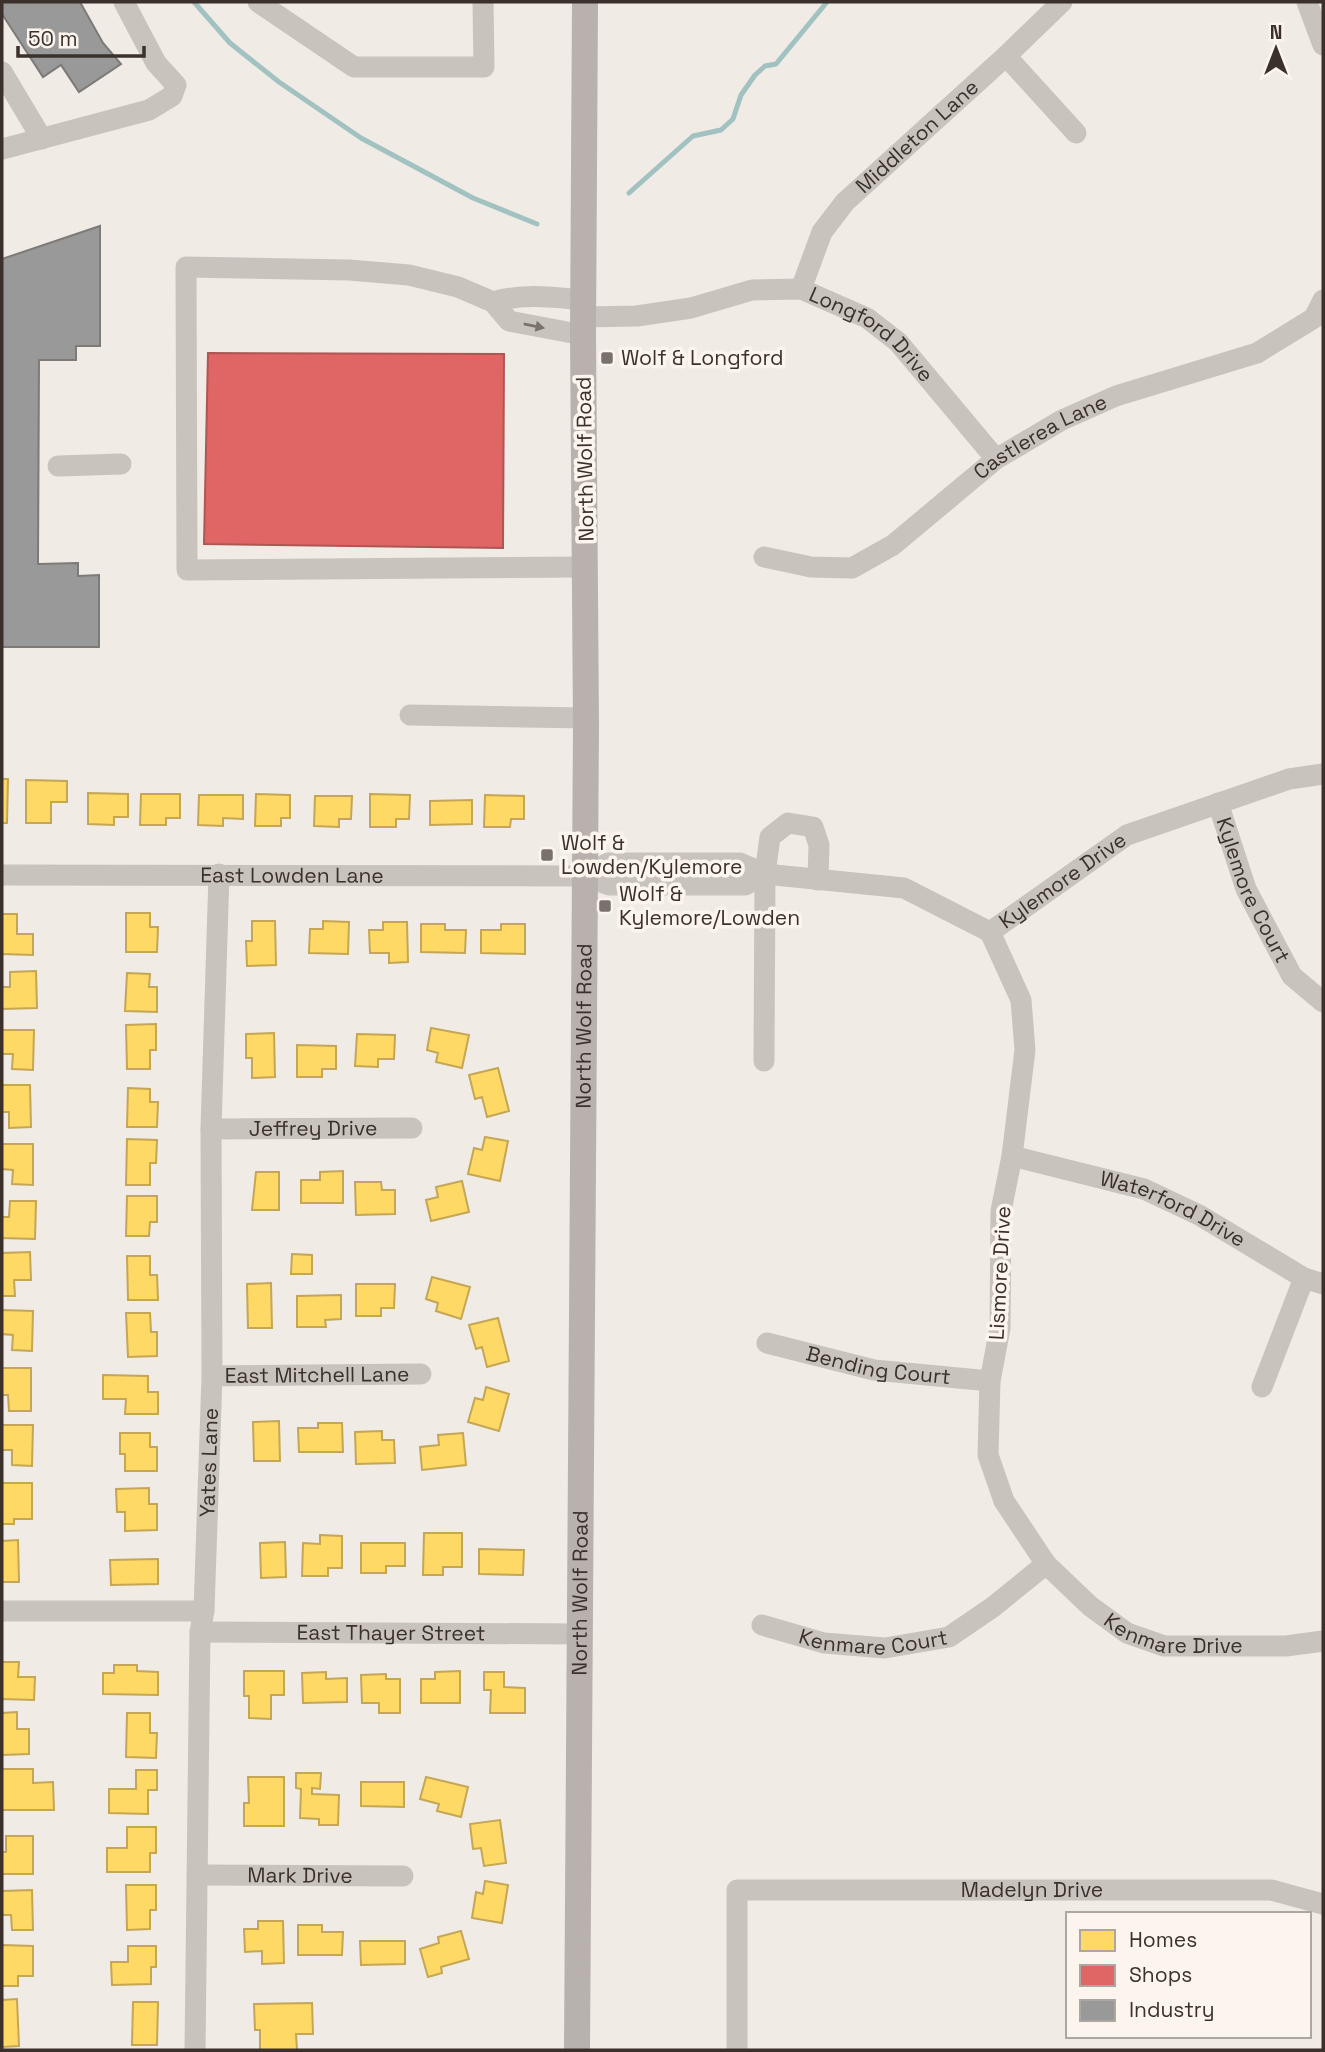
<svg xmlns="http://www.w3.org/2000/svg" width="1325" height="2052" font-family="'Space Grotesk',sans-serif">
  <style>
    .homes { fill: #ffd966; stroke: #c4a654; stroke-width: 2 }
    .shops { fill: #e06666; stroke: #ae5654; stroke-width: 2 }
    .industry { fill: #999; stroke: #7d7a78; stroke-width: 2 }
    .lines { fill: none; stroke-linecap: round; stroke-linejoin: round }
    .stream { stroke: #a1c2c1; stroke-width: 5 }
    .minor { stroke: #c9c3be; stroke-width: 21 }
    .major { stroke: #b8b1ad; stroke-width: 26 }
    .oneway { fill: #7b726d }
    .poi-dot { fill: #7a716c; stroke: #fbf5ee; stroke-width: 2.5 }
    .labels { text-anchor: middle; stroke-width: 7; stroke-linejoin: round; paint-order: stroke }
    .street-label { font-size: 21px; fill: #3b302b; stroke: #fbf5ee }
    .poi-label { font-size: 21px; fill: #3b302b; stroke: #fbf5ee; text-anchor: start }
  </style>
  <rect width="100%" height="100%" fill="#f0ebe5"/>
  <!-- homes -->
  <path class="homes" d="M2 779H8L7 823H2Z
    M26 780 67 781V802H51V823H26Z
    M88 793 128 794V817H114V825L88 824Z
    M141 794H180V818H166V825H140Z
    M256 794 290 795V818H281V826H255Z
    M370 794 410 795 409 819H396V827H370Z
    M199 795H243V819L223 818V826L198 825Z
    M485 795 524 796V819H511L510 827H484Z
    M315 796H352L351 819H339V827L314 826Z
    M472 800V824L430 825V801Z
    M126 913H150V927H158L157 952H126Z
    M2 914H17V934H33V955L2 954Z
    M252 921H275L276 965 247 966 246 941H252Z
    M323 921 349 922 348 954 309 953 310 929H323Z
    M383 922H407L408 962 389 963V953H370L369 930H383Z
    M421 924H445V930H466L465 953 421 952Z
    M501 924H525V954L481 953V930H501Z
    M36 971 37 1008 2 1009V987H10V972Z
    M127 973 150 974 149 987H157V1012L125 1011Z
    M156 1024V1050H150V1069H127L126 1025Z
    M431 1028 469 1035 462 1068 436 1062 438 1053 427 1050Z
    M2 1030H34L33 1070 12 1069 13 1054H2Z
    M274 1033 275 1077 252 1078V1058H246V1034Z
    M357 1034 395 1035 394 1059H378V1067L355 1066Z
    M297 1045 336 1046V1069H322V1077H297Z
    M498 1068 509 1111 487 1117 482 1097 475 1099 469 1075Z
    M2 1085H30L31 1127 9 1128V1112H2Z
    M128 1088 150 1089V1102H158L157 1127H127Z
    M485 1137 508 1141 500 1181 468 1174 474 1148 482 1150Z
    M127 1139 157 1140 156 1163H150V1185H126Z
    M2 1144H33V1185L12 1184 13 1170 2 1169Z
    M343 1171V1203H301V1180H320V1172Z
    M256 1172H279V1210H252Z
    M462 1181 469 1212 431 1221 426 1200 438 1197 436 1187Z
    M355 1182H381L382 1190H395V1214L356 1215Z
    M127 1196H157V1222H150L149 1236H126Z
    M10 1201H36L35 1239 2 1238V1217H9Z
    M30 1252 31 1280H14L15 1296H2V1253Z
    M292 1254 312 1255V1274H291Z
    M127 1256H150V1275H157L158 1300H128Z
    M432 1277 470 1287 461 1319 436 1311 438 1303 426 1299Z
    M271 1283 272 1328H248L247 1284Z
    M356 1284H395L394 1308H381V1316H356Z
    M341 1295V1319L325 1320 326 1327H297V1296Z
    M2 1310 33 1311 32 1351 12 1350 13 1335 2 1334Z
    M126 1313H150L151 1332H157V1356L128 1357Z
    M498 1318 509 1361 487 1367 482 1347 476 1349 469 1325Z
    M2 1368H31V1411H9L8 1395H2Z
    M103 1375 148 1376V1392H158V1414H125L126 1399H103Z
    M486 1387 509 1394 499 1431 468 1422 475 1398 483 1400Z
    M279 1421 280 1461H254L253 1422Z
    M318 1423H342L343 1452H299L298 1428H318Z
    M2 1425H33L32 1466 12 1465V1450H2Z
    M382 1431V1440H394L395 1463 356 1464 355 1432Z
    M120 1433H150V1447H157V1471H125V1454H120Z
    M463 1433 466 1465 422 1470 420 1447 439 1445 438 1435Z
    M2 1483H32V1519H14V1524H2Z
    M149 1488V1504H157V1530L125 1531V1512H117L116 1489Z
    M424 1533H462V1567H443V1575H423Z
    M320 1535 342 1536V1568H328V1576H302L303 1543 320 1544Z
    M18 1540 19 1582H2V1541Z
    M285 1542 286 1577 261 1578 260 1543Z
    M361 1543H405V1566H386V1573H361Z
    M479 1549 524 1550 523 1575 479 1574Z
    M158 1559V1584L111 1585 110 1560Z
    M2 1662H19L18 1677H35L34 1700 2 1699Z
    M114 1665H137V1671L158 1672V1695L103 1694V1673H114Z
    M244 1671H284V1695H271V1719L249 1718V1696H244Z
    M460 1671V1703H421V1679H435V1672Z
    M326 1672V1679L347 1678V1702L303 1703 302 1673Z
    M484 1672H504V1687L525 1688V1713H490L491 1690H484Z
    M386 1674V1679H400V1713H379V1703H362L361 1675Z
    M17 1712V1729H29V1754L2 1755V1713Z
    M127 1713H150V1733H157L156 1758 126 1757Z
    M2 1769H33V1783L53 1782 54 1810H2Z
    M136 1770H157V1790H148V1814L109 1813V1789H136Z
    M296 1773H321L320 1789 312 1788V1794L339 1795 338 1825H319V1819L300 1818 301 1789 296 1788Z
    M248 1777H284V1826H244V1803H249Z
    M426 1777 468 1787 461 1817 437 1811 439 1804 420 1799Z
    M361 1782H404V1807L361 1806Z
    M500 1820 506 1863 484 1866 481 1848 473 1849 470 1824Z
    M127 1827H156V1853H150V1872H107V1848H127Z
    M6 1836H33V1874H2V1852H6Z
    M485 1881 508 1885 502 1923 472 1918 476 1892 483 1894Z
    M126 1885H156V1910H150V1929L127 1930Z
    M32 1890 33 1930H12L11 1915H2V1891Z
    M258 1921H283L284 1963 262 1964V1951L245 1952 244 1929H258Z
    M298 1925H322V1932H343L342 1955H298Z
    M461 1931 469 1959 441 1967 442 1973 428 1977 420 1949 439 1943 438 1937Z
    M360 1941H405V1964L361 1965Z
    M2 1945 33 1946V1976H18V1986H2Z
    M128 1946H156V1967H151V1984L112 1985 111 1962H128Z
    M17 1999 19 2046 2 2047V2000Z
    M133 2002H158L157 2045H132Z
    M312 2003 313 2034H296L297 2050H260V2030H255L254 2004Z"/>
  <!-- shops -->
  <path class="shops" d="M208 353 504 354 503 548 204 544Z"/>
  <!-- industry -->
  <path class="industry" d="M2 2H80L103 43 121 64 79 92 61 65 43 77 2 14Z
    M100 226V346H76V360H39L38 564 78 563V576L99 575V647H2V259Z"/>
  <g class="lines">
    <!-- stream -->
    <path class="stream" d="M194 2 230 43 279 82 361 138 473 198 537 224
      M629 193 693 136 721 130 733 119 741 95 755 75 765 66 776 64 827 2"/>
    <!-- minor -->
    <g class="minor">
      <path d="M258 2 354 67H484L483 2"/>
      <path d="M1307 2 1323 45"/>
      <path d="M1006 56 1076 133"/>
      <path d="M2 72 42 139"/>
      <path d="M2 149 149 110 172 96 176 85 156 63 124 2"/>
      <path id="s1" d="M801 289 822 232 845 202 1006 56 1062 2"/>
      <path d="M493 302C523 293 553 297 583 300"/>
      <path id="s2" d="M583 317 637 316 691 308 752 290 801 289 867 318 898 342 996 459"/>
      <path d="M583 335 509 321 493 302 458 287 409 275 349 270 186 267 187 570 586 567"/>
      <path d="M58 466 121 464"/>
      <path id="s3" d="M764 557 811 567 852 568 893 545 996 459 1062 420 1116 396 1257 353 1314 318 1323 300"/>
      <path d="M410 715 586 718"/>
      <path id="s4" d="M1218 803 1246 889 1292 976 1323 1002"/>
      <path id="s5" d="M2 875 585 876 609 885H745L765 874"/>
      <path id="s6" d="M585 876 608 863H740L765 874 904 888 990 932 1127 835 1289 779 1323 774"/>
      <path id="s7" d="M990 932 1021 1000 1025 1050 1012 1156 1001 1211 1000 1328 990 1381 988 1455 1004 1501 1046 1564 1090 1606 1127 1633 1164 1646H1286L1323 1641"/>
      <path d="M764 1061 765 874 770 837 788 823 813 827 819 845 818 880"/>
      <path id="s8" d="M211 1129 412 1128"/>
      <path id="s9" d="M1012 1156 1144 1189 1199 1215 1304 1278 1323 1284"/>
      <path id="s10" d="M767 1343 874 1370 990 1381"/>
      <path id="s11" d="M212 1376 421 1374"/>
      <path d="M1262 1387 1304 1278"/>
      <path d="M2 1611H204"/>
      <path id="s12" d="M762 1625 824 1643 885 1648 949 1637 993 1607 1046 1564"/>
      <path id="s13" d="M200 1632 580 1634"/>
      <path id="s14" d="M197 1875 403 1876"/>
      <path id="s15" d="M195 2050 200 1632 204 1611 212 1376 211 1129 219 874"/>
      <path id="s16" d="M737 2050V1890H1271L1323 1904"/>
    </g>
    <!-- major -->
    <path class="major" id="s17" d="M577 2050 586 725 583 335 585 2"/>
  </g>
  <!-- one-way arrows -->
  <defs><path id="oneway-solid" d="M-6-.8H1V-3.2L6.5 0L1 3.2V.8H-6Z" transform="scale(1.75)"/></defs>
  <use class="oneway" href="#oneway-solid" transform="translate(534 326) rotate(11)"/>
  <!-- markers -->
  <g class="poi-dot">
    <rect x="600" y="351" width="14" height="14" rx="3.5"/>
    <rect x="540" y="848" width="14" height="14" rx="3.5"/>
    <rect x="598" y="899" width="14" height="14" rx="3.5"/>
  </g>
  <g class="labels">
    <!-- street labels -->
    <g class="street-label">
      <text dy="7" stroke="none"><textPath href="#s1" startOffset="196">Middleton Lane</textPath></text>
      <text dy="7" stroke="none"><textPath href="#s2" startOffset="306">Longford Drive</textPath></text>
      <text dy="7" stroke="none"><textPath href="#s3" startOffset="320">Castlerea Lane</textPath></text>
      <text transform="translate(585 459) rotate(-91)" y="7">North Wolf Road</text>
      <text dy="7" stroke="none"><textPath href="#s5" startOffset="290">East Lowden Lane</textPath></text>
      <text dy="7" stroke="none"><textPath href="#s6" startOffset="511">Kylemore Drive</textPath></text>
      <text dy="7" stroke="none"><textPath href="#s4" startOffset="94">Kylemore Court</textPath></text>
      <text dy="7" stroke="none"><textPath href="#s17" startOffset="1024">North Wolf Road</textPath></text>
      <text dy="7" stroke="none"><textPath href="#s8" startOffset="102">Jeffrey Drive</textPath></text>
      <text dy="7" stroke="none"><textPath href="#s9" startOffset="170">Waterford Drive</textPath></text>
      <text transform="translate(1000 1273) rotate(-87)" y="7">Lismore Drive</text>
      <text dy="7" stroke="none"><textPath href="#s10" startOffset="114">Bending Court</textPath></text>
      <text dy="7" stroke="none"><textPath href="#s11" startOffset="105">East Mitchell Lane</textPath></text>
      <text dy="7" stroke="none"><textPath href="#s15" startOffset="588">Yates Lane</textPath></text>
      <text dy="7" stroke="none"><textPath href="#s17" startOffset="457">North Wolf Road</textPath></text>
      <text dy="7" stroke="none"><textPath href="#s7" startOffset="810">Kenmare Drive</textPath></text>
      <text dy="7" stroke="none"><textPath href="#s12" startOffset="114">Kenmare Court</textPath></text>
      <text dy="7" stroke="none"><textPath href="#s13" startOffset="191">East Thayer Street</textPath></text>
      <text dy="7" stroke="none"><textPath href="#s14" startOffset="103">Mark Drive</textPath></text>
      <text dy="7" stroke="none"><textPath href="#s16" startOffset="455">Madelyn Drive</textPath></text>
    </g>
    <!-- poi labels -->
    <g class="poi-label">
      <text x="621" y="365">Wolf &amp; Longford</text>
      <text x="561" y="850">Wolf &amp;<tspan x="561" dy="24">Lowden/Kylemore</tspan></text>
      <text x="619" y="901">Wolf &amp;<tspan x="619" dy="24">Kylemore/Lowden</tspan></text>
    </g>
  </g>
  <!-- border -->
  <rect width="1325" height="2052" fill="none" stroke="#3b302b" stroke-width="7"/>
  <!-- legend -->
  <rect x="1066" y="1912" width="245" height="126" fill="#fbf5ee" stroke="#aea6a0" stroke-width="2"/>
  <rect x="1080" y="1930" width="35" height="21" fill="#ffd966" stroke="#aea6a0" stroke-width="2"/>
  <text x="1129" y="1947" font-size="21" fill="#3b302b">Homes</text>
  <rect x="1080" y="1965" width="35" height="21" fill="#e06666" stroke="#aea6a0" stroke-width="2"/>
  <text x="1129" y="1982" font-size="21" fill="#3b302b">Shops</text>
  <rect x="1080" y="2000" width="35" height="21" fill="#999999" stroke="#aea6a0" stroke-width="2"/>
  <text x="1129" y="2017" font-size="21" fill="#3b302b">Industry</text>
  <!-- north arrow -->
  <g transform="translate(1276 49)" stroke="#fbf5ee" stroke-width="5" paint-order="stroke">
  <path d="M0-5L12 26L0 18L-12 26Z" fill="#3b302b"/>
  <text y="-10" font-size="19" font-weight="bold" text-anchor="middle" fill="#3b302b">N</text>
  </g>
  <!-- scale -->
  <path d="M18 46v10h126v-10" fill="none" stroke="#3b302b" stroke-width="3.5"/>
  <text x="28" y="46" font-size="21" fill="#3b302b" stroke="#fbf5ee" stroke-width="5" paint-order="stroke">50 m</text>
</svg>
